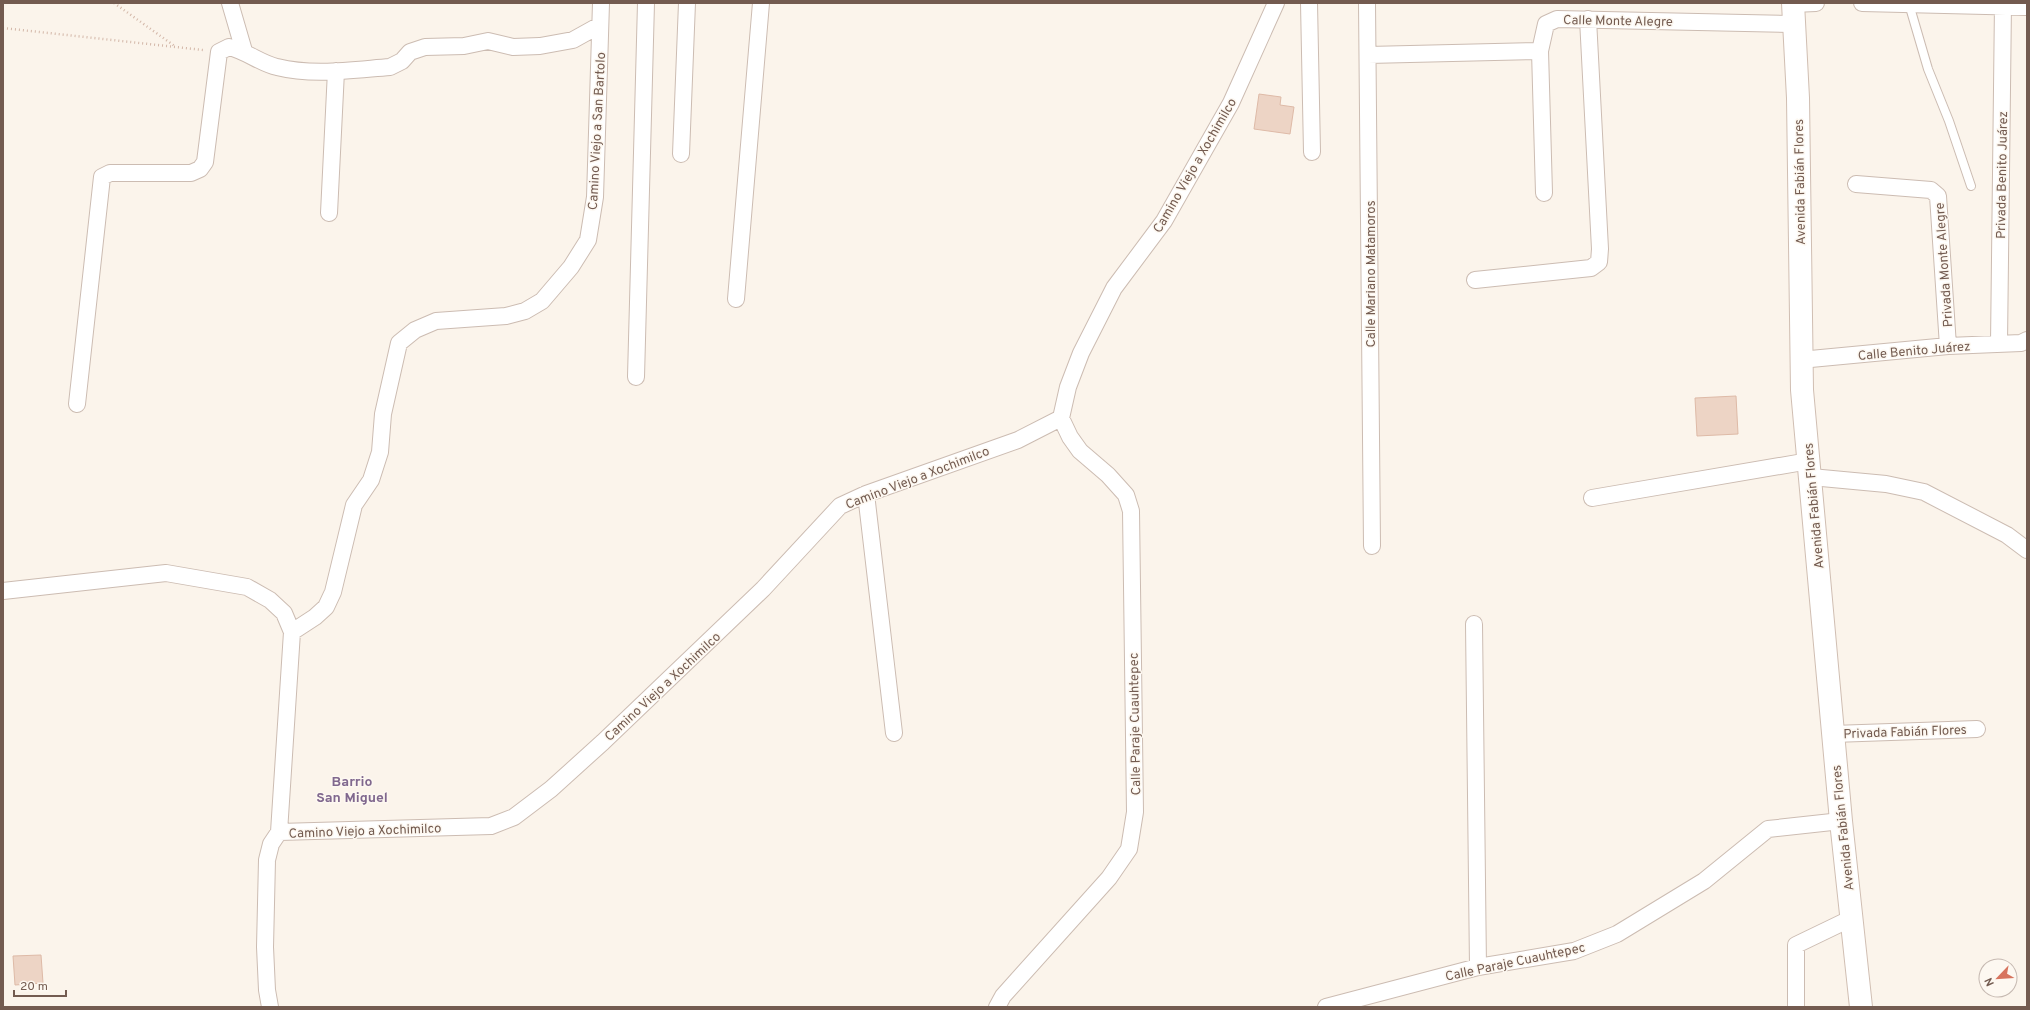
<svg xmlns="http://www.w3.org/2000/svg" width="2030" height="1010" font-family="Overpass,sans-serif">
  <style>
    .building { fill: #edd4c5; stroke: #debaa7 }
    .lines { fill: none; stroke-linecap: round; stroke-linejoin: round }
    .service-casing { stroke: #ccbcb2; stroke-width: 10 }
    .minor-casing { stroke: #ccbcb2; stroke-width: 18 }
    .secondary-casing { stroke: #d0beb2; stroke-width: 24 }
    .path { stroke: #d3b7a8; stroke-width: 2.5; stroke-dasharray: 1 3; stroke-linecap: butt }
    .service { stroke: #fff; stroke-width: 8 }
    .minor { stroke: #fff; stroke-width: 16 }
    .secondary { stroke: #fff; stroke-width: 22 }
    .labels { text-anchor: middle; stroke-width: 3; stroke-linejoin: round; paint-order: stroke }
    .street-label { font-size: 13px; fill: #735b50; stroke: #fdf8f1 }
    .neighbourhood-label { font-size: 14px; font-weight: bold; fill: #80688e; stroke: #fdf8f1 }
  </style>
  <rect width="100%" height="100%" fill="#fbf4eb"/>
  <!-- building -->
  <path class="building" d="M1259 94 1281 97 1280 105 1294 107 1290 134 1254 129Z
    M1736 396 1738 434 1697 436 1695 398Z
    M41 955 43 983 15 985 13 956Z"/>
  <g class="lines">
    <!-- service casing -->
    <g class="service-casing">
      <path id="service" d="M1909 4 1928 69 1949 121 1971 186"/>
    </g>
    <!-- minor casing -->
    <g class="minor-casing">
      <path id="minor" d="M230 3 244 51
        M1309 3 1312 152
        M1367 3 1372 546
        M1862 3 2027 7
        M1793 4 1816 3
        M1540 51 1544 193
        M1368 55 1540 51 1546 24 1557 19 1794 24
        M681 154 687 3
        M1856 184 1931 190 1938 196 1948 346
        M329 213 336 71
        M1475 280 1591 268 1599 262 1600 249 1588 19
        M736 299 761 3
        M1999 344 2003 3
        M1800 360 1948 346 2021 343 2027 340
        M636 377 646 3
        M77 404 102 177 110 173H191L200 169 205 162 219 52 229 47C246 51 262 64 277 67 313 76 352 70 390 67L402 61 410 52 425 47 464 46 488 41 513 47 540 46 573 40 600 25
        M1811 477 1886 484 1924 492 2007 535 2027 550
        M866 494 894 733
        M1592 498 1809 461
        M3 591 166 573 247 587 270 600 284 613 292 632 279 832 271 844 267 860 265 947 267 990 270 1007
        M1474 624 1478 967
        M292 632 315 617 326 607 333 592 354 505 371 480 380 452 383 414 399 343 415 330 436 321 506 316 525 311 542 301 571 267 588 240 595 197 601 3
        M1833 734 1977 729
        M279 832 491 826 514 817 551 789 603 742 763 589 840 506 866 494 1018 440 1061 418 1068 387 1081 353 1114 288 1164 221 1231 103 1276 3
        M997 1007 1003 996 1109 878 1129 849 1135 812 1131 511 1126 495 1108 475 1080 451 1070 437 1061 418
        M1326 1007 1478 967 1574 951 1617 934 1704 881 1768 829 1841 821
        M1796 1007V945L1852 918"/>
    </g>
    <!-- secondary casing -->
    <g class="secondary-casing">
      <path id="secondary" d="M1793 3 1798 98 1802 390 1841 821 1861 1007"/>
    </g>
    <!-- path -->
    <path class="path" d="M114 3 176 47
      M3 28 203 50"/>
    <!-- service -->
    <use href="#service" class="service"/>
    <!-- minor -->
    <use href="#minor" class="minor"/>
    <!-- secondary -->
    <use href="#secondary" class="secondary"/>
  </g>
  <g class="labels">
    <!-- street labels -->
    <g class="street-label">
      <text transform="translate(1618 20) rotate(1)" y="5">Calle Monte Alegre</text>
      <text transform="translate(596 131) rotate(-87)" y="5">Camino Viejo a San Bartolo</text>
      <text transform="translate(1194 165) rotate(-60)" y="5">Camino Viejo a Xochimilco</text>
      <text transform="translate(2001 175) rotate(-89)" y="5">Privada Benito Juárez</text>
      <text transform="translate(1799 182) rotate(-91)" y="5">Avenida Fabián Flores</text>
      <text transform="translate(1943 265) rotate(-94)" y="5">Privada Monte Alegre</text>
      <text transform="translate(1370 274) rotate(-90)" y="5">Calle Mariano Matamoros</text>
      <text transform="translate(1914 350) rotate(-5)" y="5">Calle Benito Juárez</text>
      <text transform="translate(917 477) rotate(-21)" y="5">Camino Viejo a Xochimilco</text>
      <text transform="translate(1813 506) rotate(-95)" y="5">Avenida Fabián Flores</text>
      <text transform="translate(662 686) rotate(-43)" y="5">Camino Viejo a Xochimilco</text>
      <text transform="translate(1134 724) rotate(-91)" y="5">Calle Paraje Cuauhtepec</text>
      <text transform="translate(1905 731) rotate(-2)" y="5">Privada Fabián Flores</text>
      <text transform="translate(1842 828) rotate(-96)" y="5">Avenida Fabián Flores</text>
      <text transform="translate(365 830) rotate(-2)" y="5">Camino Viejo a Xochimilco</text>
      <text transform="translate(1515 961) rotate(-12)" y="5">Calle Paraje Cuauhtepec</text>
    </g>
    <!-- neighbourhood labels -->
    <g class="neighbourhood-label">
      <text x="352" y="786">Barrio<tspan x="352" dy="16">San Miguel</tspan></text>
    </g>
  </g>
  <!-- border -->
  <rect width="2030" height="1010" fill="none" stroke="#735b50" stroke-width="8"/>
  <!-- north arrow -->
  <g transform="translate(1998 978) rotate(245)"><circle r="19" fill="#fdf8f1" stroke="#c6b9b1"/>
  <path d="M0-3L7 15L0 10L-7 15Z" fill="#d7745e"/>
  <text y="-6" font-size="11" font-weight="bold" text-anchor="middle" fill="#735b50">N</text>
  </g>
  <!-- scale -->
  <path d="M14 990v6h52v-6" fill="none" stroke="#735b50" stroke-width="2"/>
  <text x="20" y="990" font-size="12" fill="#735b50" stroke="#fdf8f1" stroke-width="3" paint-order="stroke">20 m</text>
</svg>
